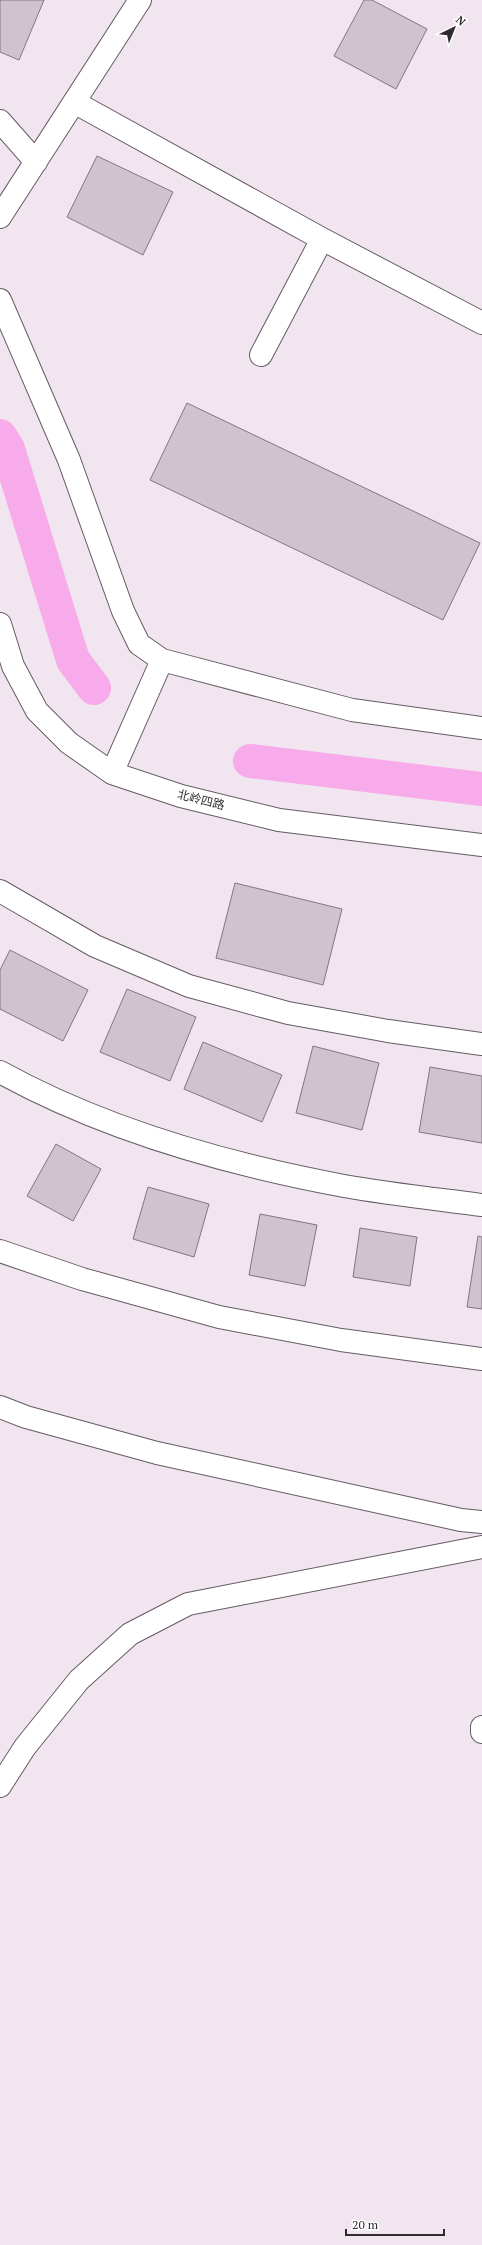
<svg xmlns="http://www.w3.org/2000/svg" width="482" height="2245" font-family="'PT Serif','Noto Sans SC',serif">
  <style>
    .lines { fill: none; stroke-linecap: round; stroke-linejoin: round }
    .canal { stroke: #f7abea; stroke-width: 34 }
    .building { fill: #cfc4cd; stroke: #827780 }
    .minor-casing { stroke: #665b64; stroke-width: 24 }
    .minor { stroke: #fff; stroke-width: 22 }
    .labels { text-anchor: middle; stroke-width: 3.5; stroke-linejoin: round; paint-order: stroke }
    .street-label { font-size: 12px; fill: #302b2f; stroke: #fff }
  </style>
  <rect width="100%" height="100%" fill="#f1e5ef"/>
  <g class="lines">
    <!-- canal -->
    <path class="canal" d="M0 436 8 449 73 660 94 688
      M250 761 482 789"/>
  </g>
  <!-- building -->
  <path class="building" d="M0 0H44L19 60 0 52Z
    M364 0H372L427 29 396 89 334 56Z
    M97 156 173 192 143 255 67 217Z
    M187 403 480 543 443 620 150 480Z
    M235 883 342 909 323 985 216 958Z
    M10 950 88 990 63 1041 0 1009V970Z
    M127 989 196 1017 170 1081 100 1052Z
    M203 1042 282 1075 262 1122 184 1089Z
    M313 1046 379 1063 362 1130 296 1113Z
    M430 1067 482 1076V1143L419 1132Z
    M56 1144 101 1169 73 1221 27 1196Z
    M148 1187 209 1204 194 1257 133 1239Z
    M260 1214 317 1225 305 1286 249 1275Z
    M360 1228 417 1237 410 1286 353 1277Z
    M478 1236 482 1237V1309L467 1307Z"/>
  <g class="lines">
    <!-- minor casing -->
    <g class="minor-casing">
      <path id="minor" d="M74 102 322 239 482 323
        M0 121 36 162
        M0 217 140 0
        M0 300 69 460 123 611 139 644 162 660 352 710 482 728
        M261 355 322 239
        M0 624 13 666 37 711 69 743 112 773 181 796 279 820 482 845
        M112 773 162 660
        M0 891 95 946 189 986 288 1013 388 1031 482 1044
        M0 1072C105 1130 226 1164 344 1186 389 1194 436 1199 482 1205
        M0 1251 82 1279 219 1317 341 1340 482 1359
        M0 1407 26 1417 157 1453 461 1520 482 1522
        M482 1727V1732
        M0 1786 25 1747 79 1680 130 1634 188 1604 482 1547"/>
    </g>
    <!-- minor -->
    <use href="#minor" class="minor"/>
  </g>
  <g class="labels">
    <!-- street labels -->
    <g class="street-label">
      <text transform="translate(201 800) rotate(14)" y="4">北岭四路</text>
    </g>
  </g>
  <!-- north arrow -->
  <g transform="translate(454 28) rotate(43)" stroke="#ffffff" stroke-width="3" paint-order="stroke">
  <path d="M0-3L7 15L0 10L-7 15Z" fill="#302b2f"/>
  <text y="-6" font-size="11" font-weight="bold" text-anchor="middle" fill="#302b2f">N</text>
  </g>
  <!-- scale -->
  <path d="M346 2229v6h98v-6" fill="none" stroke="#302b2f" stroke-width="2"/>
  <text x="352" y="2229" font-size="12" fill="#302b2f" stroke="#ffffff" stroke-width="3" paint-order="stroke">20 m</text>
</svg>
